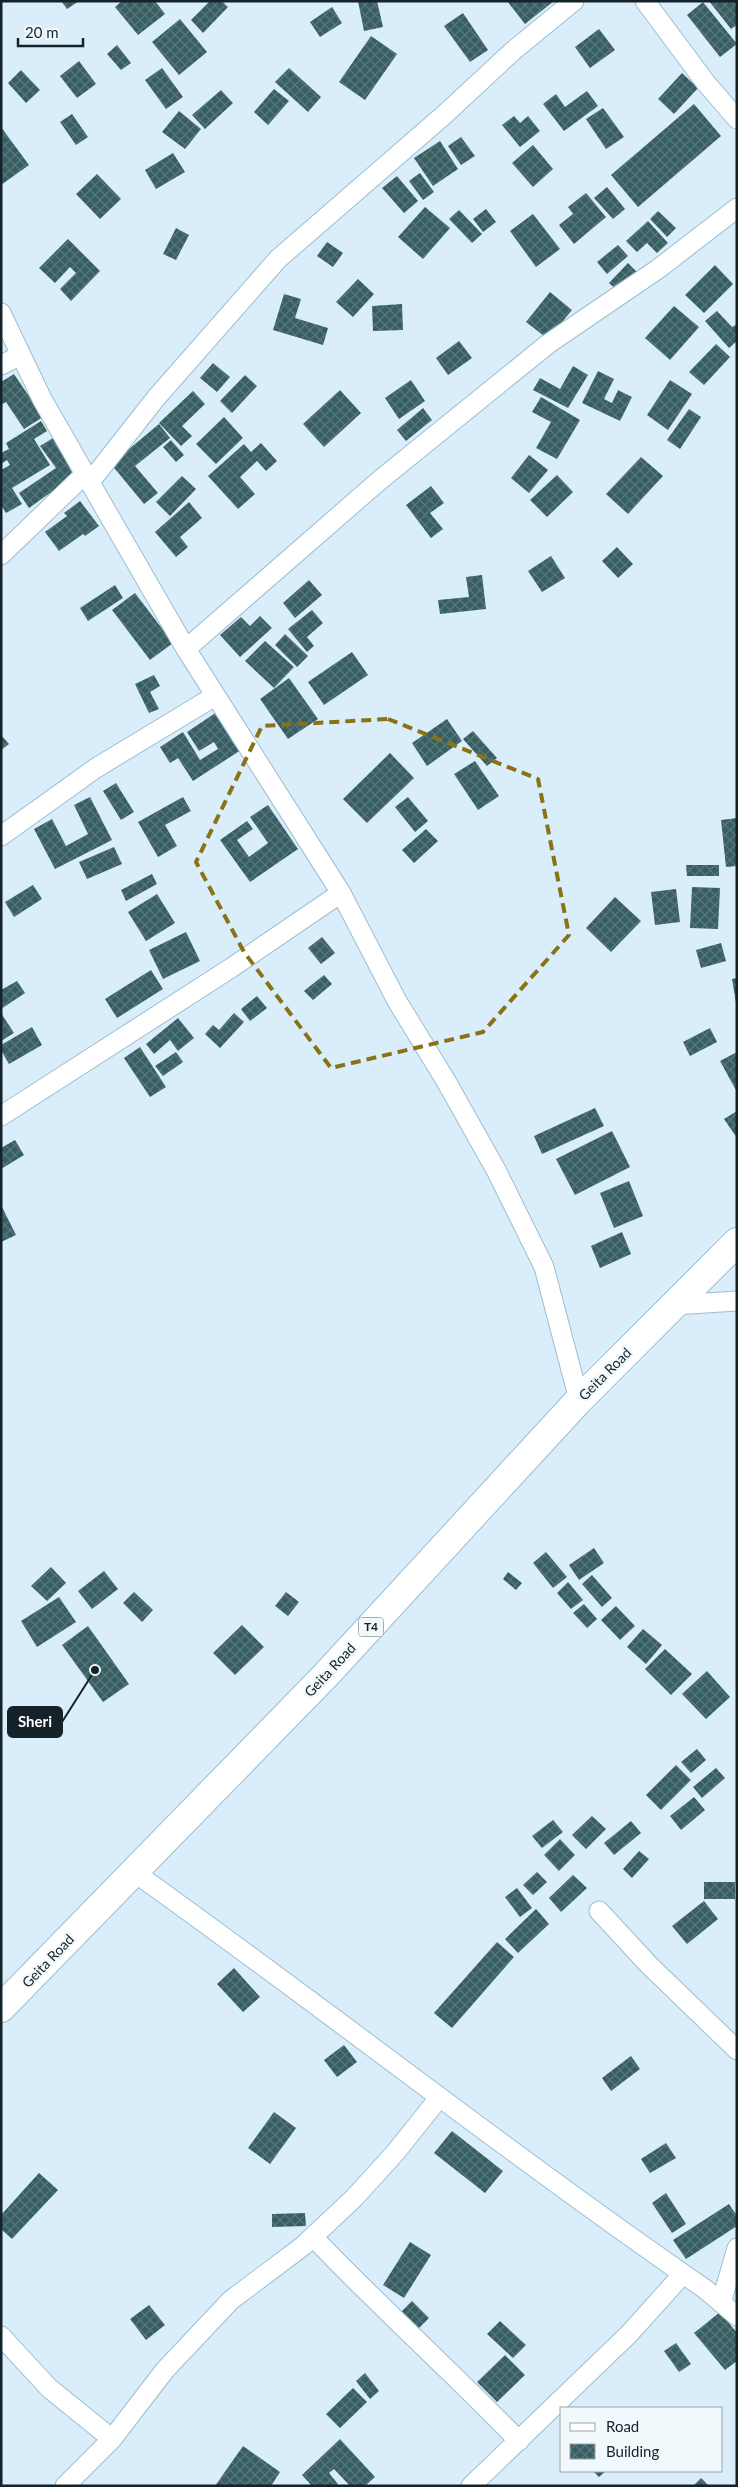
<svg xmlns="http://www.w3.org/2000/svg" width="738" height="2487" font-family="Lato,sans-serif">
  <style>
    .building { fill: url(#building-cross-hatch) }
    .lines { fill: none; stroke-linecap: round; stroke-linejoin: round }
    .minor-casing { stroke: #9cbed1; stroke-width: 21 }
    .trunk-casing { stroke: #9cbed1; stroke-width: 30 }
    .minor { stroke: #fff; stroke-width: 19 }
    .trunk { stroke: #fff; stroke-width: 28 }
    .marked { fill: none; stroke: #8b7214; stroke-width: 4; stroke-dasharray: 10 6; stroke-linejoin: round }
    .labels { text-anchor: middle; stroke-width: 5; stroke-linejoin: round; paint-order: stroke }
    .shield { fill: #f2f9fd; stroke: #576269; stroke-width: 1 }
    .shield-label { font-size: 12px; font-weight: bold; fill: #152229 }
    .street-label { font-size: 14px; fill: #152229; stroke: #f2f9fd }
    .leader { fill: none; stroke: #152229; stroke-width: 2 }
    .callout-dot { fill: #152229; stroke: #f2f9fd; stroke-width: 2 }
    .callout { fill: #152229; stroke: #152229; stroke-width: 2 }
    .callout-label { font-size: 15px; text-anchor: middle; font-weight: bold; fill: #fff }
  </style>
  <defs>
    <pattern id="building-cross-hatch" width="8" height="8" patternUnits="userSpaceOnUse" patternTransform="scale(1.25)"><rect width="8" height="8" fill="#375f63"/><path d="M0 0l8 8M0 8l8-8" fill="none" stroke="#58767a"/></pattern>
  </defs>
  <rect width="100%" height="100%" fill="#d9eefa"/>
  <!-- building -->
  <path class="building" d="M61 1H79L67 9Z
    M122 1H155L165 14 138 35 115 7Z
    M210 1H222L228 7 203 33 191 20Z
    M358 1H377L383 27 364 31Z
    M507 1H554L525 24Z
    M709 1H737V25L731 29Z
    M703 2 737 44 720 57 687 15Z
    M332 7 342 23 320 37 310 22Z
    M463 13 488 50 470 62 444 26Z
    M180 19 207 52 179 75 152 42Z
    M599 29 615 50 590 68 575 47Z
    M371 36 397 54 365 100 339 82Z
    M117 45 131 63 121 70 107 54Z
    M79 61 96 84 77 98 60 76Z
    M162 68 183 97 166 109 145 80Z
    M289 68 321 97 308 112 275 82Z
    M21 70 40 90 26 103 8 83Z
    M682 73 698 88 674 114 658 99Z
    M274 89 289 101 268 125 254 112Z
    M221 90 233 103 205 129 192 115Z
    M587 91 598 106 564 131 543 104 556 94 565 107Z
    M694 104 721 136 638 207 611 175Z
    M603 108 624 137 606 149 586 119Z
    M179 111 201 129 185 149 162 132Z
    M72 114 88 137 76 145 60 122Z
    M514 116 520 123 528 116 540 131 520 147 502 125Z
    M1 127 29 165 1 185Z
    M461 137 475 156 461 165 448 146Z
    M440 141 458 169 433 186 414 158Z
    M533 145 553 169 533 187 512 163Z
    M173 153 185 172 156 189 145 170Z
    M420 173 434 192 423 200 409 181Z
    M97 174 121 199 100 219 76 194Z
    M397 176 418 201 404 213 382 188Z
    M607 187 625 209 613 219 594 198Z
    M586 193 606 217 574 244 559 225 573 214 568 207Z
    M425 207 450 228 423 259 398 237Z
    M486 209 496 222 483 232 473 219Z
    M459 210 482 234 472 243 449 219Z
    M658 211 676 228 667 237 650 219Z
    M533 214 560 249 536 267 510 231Z
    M648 221 668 243 657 253 647 243 637 252 626 241Z
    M176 228 189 235 176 260 163 254Z
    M68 239 100 271 71 301 60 289 76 273 70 267 55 283 39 268Z
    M327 242 343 253 333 267 317 256Z
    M618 245 628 256 607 274 597 262Z
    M628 263 637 272 619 292 609 283Z
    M715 265 733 284 704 313 685 295Z
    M358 279 374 294 353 317 336 302Z
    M550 292 572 310 548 339 526 322Z
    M284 294 301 299 295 318 328 328 323 345 273 330Z
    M402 304 403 330 373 331 372 306Z
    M674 306 699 327 670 360 645 338Z
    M717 311 732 327 737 324V341L729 348 705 321Z
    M459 341 472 358 448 375 436 358Z
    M716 344 730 357 704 385 689 372Z
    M213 363 230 377 217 392 200 378Z
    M573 366 588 375 568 408 533 390 540 378 560 389Z
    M598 371 614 379 604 399 612 403 618 390 632 397 620 421 582 403Z
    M14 374 43 417 24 429 6 402 1 405V382Z
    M245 375 257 386 232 413 220 401Z
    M411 380 425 401 399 419 385 398Z
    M670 380 692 394 668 430 647 415Z
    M340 390 361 413 324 447 303 424Z
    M193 391 205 404 182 426 192 436 181 446 159 423Z
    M541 397 580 420 557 459 536 448 551 422 532 412Z
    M423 408 432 420 406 441 397 430Z
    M689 409 701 417 680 449 667 440Z
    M224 417 243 438 216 464 196 444Z
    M41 421 47 431 34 439 50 465 12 488 22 504 6 513 1 505V470L10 465 7 460 1 464V453L9 449 6 443Z
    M159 424 170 438 135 466 158 493 144 504 111 464Z
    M53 438 78 473 29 508 19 493 56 468 40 446Z
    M171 440 184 455 176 462 163 447Z
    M261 443 277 461 266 471 257 461 240 477 255 494 238 509 208 476 244 444 251 452Z
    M529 455 548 470 529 493 511 478Z
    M641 457 663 476 628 514 606 494Z
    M557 475 573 492 547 517 530 500Z
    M182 476 196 489 170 516 156 502Z
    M431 486 444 503 430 513 443 529 431 538 406 505Z
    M80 501 99 526 85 536 83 534 59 551 45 532 67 516 64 513Z
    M189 502 202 518 180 537 188 547 176 557 155 532Z
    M617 547 633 564 618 578 602 561Z
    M551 556 565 578 542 592 528 571Z
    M482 575 486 609 440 614 438 600 469 597 466 577Z
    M309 580 322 595 295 618 283 603Z
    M115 585 123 598 88 621 80 608Z
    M135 593 173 643 150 660 112 610Z
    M312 610 323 623 307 637 314 646 307 652 288 629Z
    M260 616 272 628 240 657 220 635 241 617 250 626Z
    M285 634 308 656 297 667 275 645Z
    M265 641 294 667 274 688 245 661Z
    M352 652 368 675 324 705 308 682Z
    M154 675 160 686 150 692 159 709 149 713 135 684Z
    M289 678 318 719 288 739 260 699Z
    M217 712 241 750 193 781 178 758 170 763 160 747 183 732 200 760 218 749 214 742 199 751 187 732Z
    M447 719 462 741 427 766 412 743Z
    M473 731 497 758 487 766 463 739Z
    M1 735 9 744 1 750Z
    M390 753 414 778 367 823 343 799Z
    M475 761 499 796 478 810 454 774Z
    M116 783 134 812 121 820 103 791Z
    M90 797 112 840 55 869 34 829 52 819 66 846 88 834 74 805Z
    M183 797 191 811 165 825 177 846 158 857 138 822Z
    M408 797 428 821 415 832 395 807Z
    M268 805 298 849 250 882 220 840 247 821 253 829 237 840 249 857 268 843 250 817Z
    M737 818V866L726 867 721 820Z
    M426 829 438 841 414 863 402 850Z
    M114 847 122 864 87 879 79 862Z
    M686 865H719V876H687Z
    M152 874 157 884 126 901 121 890Z
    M33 885 42 899 14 917 5 902Z
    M692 887 720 888 718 929 690 928Z
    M676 889 680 922 655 925 651 892Z
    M157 894 175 923 146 941 128 912Z
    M615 897 641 921 611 952 586 928Z
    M186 932 200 961 163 979 149 950Z
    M322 937 335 953 321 964 308 948Z
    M721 943 726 961 701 968 696 950Z
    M151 970 163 989 117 1018 105 999Z
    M324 975 332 984 313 1000 304 991Z
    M737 978V1003H736L732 979Z
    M17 981 25 993 1 1009V990Z
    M257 996 267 1008 250 1021 241 1009Z
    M1 1013 14 1033 1 1041Z
    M234 1013 244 1022 220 1048 205 1034 213 1025 219 1030Z
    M178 1018 194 1038 178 1051 170 1040 154 1054 146 1044Z
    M32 1027 42 1045 9 1064 1 1050V1045Z
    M710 1028 717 1042 690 1056 683 1042Z
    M140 1047 166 1087 150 1097 124 1058Z
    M176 1052 183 1062 163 1076 155 1066Z
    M737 1052V1092L720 1061Z
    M595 1108 604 1126 542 1154 534 1136Z
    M737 1111V1138L724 1119Z
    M612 1131 630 1167 575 1195 556 1159Z
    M15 1140 24 1155 1 1169V1148Z
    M629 1181 643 1216 614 1228 600 1193Z
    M1 1205 16 1235 1 1242Z
    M622 1232 631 1254 600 1268 591 1246Z
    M594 1548 604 1563 579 1580 569 1565Z
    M546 1552 567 1577 553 1588 533 1563Z
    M51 1567 66 1583 47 1601 31 1586Z
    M104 1571 118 1589 92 1609 78 1591Z
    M508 1572 522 1583 516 1590 503 1579Z
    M592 1575 612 1598 602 1607 582 1584Z
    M568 1582 583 1600 571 1609 557 1593Z
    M134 1592 153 1610 142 1622 123 1603Z
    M286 1592 299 1602 288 1616 275 1606Z
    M59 1597 76 1622 37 1647 21 1621Z
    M584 1604 597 1619 587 1628 573 1613Z
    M616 1606 635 1626 620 1640 601 1620Z
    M242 1625 264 1647 235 1675 213 1653Z
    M88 1626 129 1684 103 1702 62 1645Z
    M643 1629 662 1645 646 1664 627 1647Z
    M665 1649 692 1674 671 1695 645 1669Z
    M707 1671 730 1697 706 1719 682 1694Z
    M697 1749 706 1760 691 1773 681 1762Z
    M676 1765 691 1780 661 1810 646 1795Z
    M716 1768 725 1778 702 1798 693 1787Z
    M694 1797 705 1810 681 1830 670 1816Z
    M592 1816 606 1829 586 1849 572 1835Z
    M553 1820 563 1832 542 1848 532 1836Z
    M631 1821 641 1833 614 1855 604 1843Z
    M560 1839 575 1855 559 1871 544 1855Z
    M639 1851 649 1859 632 1878 623 1869Z
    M537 1872 547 1882 533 1895 523 1885Z
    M573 1875 587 1888 561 1912 549 1898Z
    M704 1882H735V1899H704Z
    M517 1888 532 1908 520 1917 505 1897Z
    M704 1901 718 1919 687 1944 672 1926Z
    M536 1909 549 1924 518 1953 505 1939Z
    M497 1942 514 1957 452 2028 434 2013Z
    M234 1968 260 1997 243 2012 217 1984Z
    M344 2045 357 2062 337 2077 324 2060Z
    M631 2056 640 2069 611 2091 602 2078Z
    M274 2112 296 2128 270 2164 248 2148Z
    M452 2131 503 2171 485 2193 434 2153Z
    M666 2143 676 2158 650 2173 641 2159Z
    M39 2173 58 2190 12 2239 1 2229V2215Z
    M666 2193 686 2224 672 2233 652 2203Z
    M729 2204 737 2216V2226L686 2259 673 2240Z
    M305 2213 306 2226 272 2227V2214Z
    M410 2242 431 2255 404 2298 383 2285Z
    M412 2301 429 2318 415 2332 398 2315Z
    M149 2305 165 2325 146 2340 130 2319Z
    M720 2312 737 2333V2361L725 2370 694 2333Z
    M500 2321 526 2345 513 2358 487 2334Z
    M676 2343 691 2364 679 2372 664 2351Z
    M505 2355 525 2375 497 2402 477 2382Z
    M365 2373 379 2391 370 2399 356 2381Z
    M353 2388 367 2402 340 2428 326 2414Z
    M340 2439 375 2477 365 2486H350L334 2469 329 2473 338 2484 336 2486H312L302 2475Z
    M243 2446 280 2472 271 2486H215Z
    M593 2471H606L599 2477Z
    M701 2478 709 2486H693Z"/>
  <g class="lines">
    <!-- minor casing -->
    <g class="minor-casing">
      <path id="minor" d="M645 1 706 83 737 119
        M1 313 42 399 85 474 186 649 341 893 397 1001 446 1081 496 1170 544 1267 579 1400
        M1 365 21 355
        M90 482 156 398 278 259 444 115 513 51 574 1
        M1 555 85 474
        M186 649 380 480 548 344 658 269 737 208
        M1 836 96 768 215 696
        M1 1116 231 968 341 893
        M674 1305 737 1301
        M134 1872C326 2009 511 2155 705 2289L737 2316
        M599 1911 649 1965 737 2050
        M313 2237C380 2307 452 2372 519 2441
        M721 2303 737 2248
        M1 2336 49 2388 112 2439
        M65 2486 112 2439 165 2370 231 2300 303 2246 354 2198 395 2153 439 2098
        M471 2486 629 2334 683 2274"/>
    </g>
    <!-- trunk casing -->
    <g class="trunk-casing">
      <path id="trunk" d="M1 2008 325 1676 579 1400 737 1242"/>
    </g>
    <!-- minor -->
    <use href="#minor" class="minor"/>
    <!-- trunk -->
    <use href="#trunk" class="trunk"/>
  </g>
  <!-- marked area -->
  <path class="marked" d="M388 719 538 779 569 935 483 1032 331 1068 244 952 196 862 262 726Z"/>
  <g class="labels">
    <!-- shield labels -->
    <rect class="shield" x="358.5" y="1617.5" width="25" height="19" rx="4"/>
    <g class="shield-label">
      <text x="371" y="1631">T4</text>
    </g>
    <!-- street labels -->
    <g class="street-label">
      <text transform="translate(605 1374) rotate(-45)" y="5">Geita Road</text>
      <text transform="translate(330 1670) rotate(-47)" y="5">Geita Road</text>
      <text transform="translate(48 1961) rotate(-46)" y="5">Geita Road</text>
    </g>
  </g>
  <!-- callouts -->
  <path class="leader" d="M95 1670L62 1722"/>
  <circle class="callout-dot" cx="95" cy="1670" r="5"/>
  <rect class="callout" x="8" y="1707" width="54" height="30" rx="5"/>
  <g class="callout-label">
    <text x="35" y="1727">Sheri</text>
  </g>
  <!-- border -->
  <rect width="738" height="2487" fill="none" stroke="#152229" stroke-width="5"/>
  <!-- legend -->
  <rect x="560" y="2407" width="162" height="65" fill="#f2f9fd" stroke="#9aa3a8"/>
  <rect x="570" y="2423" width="25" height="8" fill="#ffffff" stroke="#9aa3a8"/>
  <text x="606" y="2432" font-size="15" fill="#152229">Road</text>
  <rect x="570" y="2444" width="25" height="15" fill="url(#building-cross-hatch)" stroke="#9aa3a8"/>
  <text x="606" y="2457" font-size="15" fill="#152229">Building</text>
  <!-- scale -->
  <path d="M18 38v8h65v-8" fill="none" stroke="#152229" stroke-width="2.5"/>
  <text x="25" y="38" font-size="15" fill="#152229" stroke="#f2f9fd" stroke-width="4" paint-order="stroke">20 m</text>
</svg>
